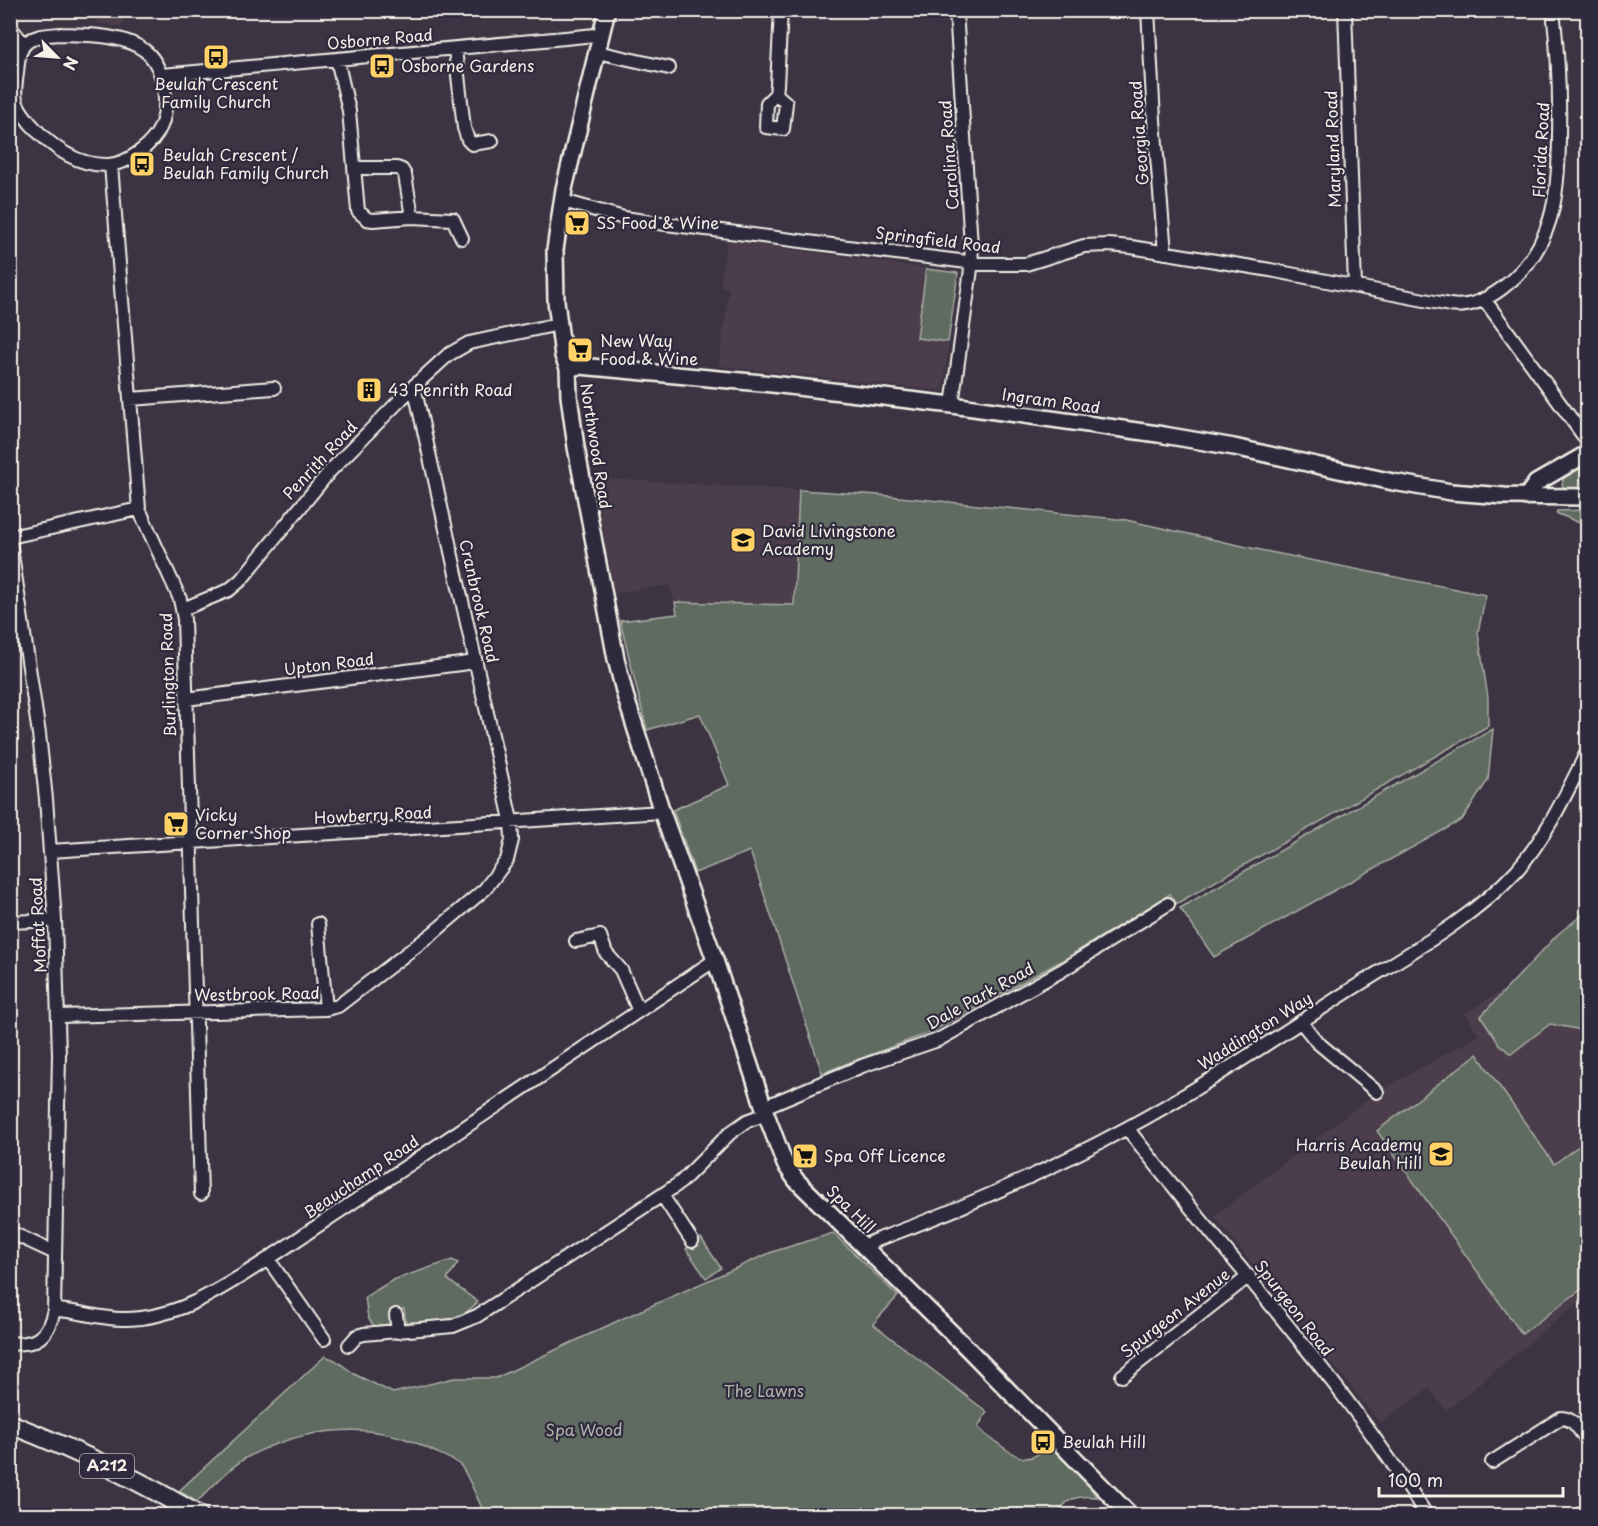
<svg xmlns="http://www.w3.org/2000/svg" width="1598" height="1526" font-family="'Playpen Sans',sans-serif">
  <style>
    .built { fill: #4b3e4b }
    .green { fill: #5f6b61; stroke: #aaaea4; stroke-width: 1.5 }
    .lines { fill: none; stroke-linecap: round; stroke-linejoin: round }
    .minor-casing { stroke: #f4f1e8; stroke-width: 16 }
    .tertiary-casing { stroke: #f4f1e8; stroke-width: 20 }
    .primary-casing { stroke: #f4f1e8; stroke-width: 22 }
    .minor { stroke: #2f2a3d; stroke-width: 12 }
    .tertiary { stroke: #2f2a3d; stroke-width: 15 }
    .primary { stroke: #2f2a3d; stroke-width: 18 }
    .labels { text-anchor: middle; stroke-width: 4.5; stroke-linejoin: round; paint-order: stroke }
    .shield { fill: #2f2a3d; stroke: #b9b5b5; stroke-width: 1.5 }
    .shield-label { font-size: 15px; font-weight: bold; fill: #f4f1e8 }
    .street-label { font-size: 16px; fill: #f4f1e8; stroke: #2f2a3d }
    .poi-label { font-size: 16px; fill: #f4f1e8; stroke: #2f2a3d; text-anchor: start }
    .park-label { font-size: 16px; fill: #b1b5ab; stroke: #2f2a3d }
  </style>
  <rect width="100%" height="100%" fill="#3c3343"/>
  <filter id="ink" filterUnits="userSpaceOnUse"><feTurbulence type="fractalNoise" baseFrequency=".0167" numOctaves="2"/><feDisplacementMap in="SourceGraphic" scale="12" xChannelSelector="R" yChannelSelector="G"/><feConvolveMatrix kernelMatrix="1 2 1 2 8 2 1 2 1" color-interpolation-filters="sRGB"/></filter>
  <g filter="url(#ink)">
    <!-- built -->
    <path class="built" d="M98 11H127L122 27 97 23Z
      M727 240 958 273 943 391 719 366 729 288 720 287Z
      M594 478 880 495 882 607 674 601 670 585 614 593Z
      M1560 955 1587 975V1296L1446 1411 1429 1388 1380 1423 1214 1216 1377 1092 1480 1035 1464 1014Z"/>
    <!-- green -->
    <path class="green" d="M926 269 958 273 948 342 917 338Z
      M1587 464V489H1568L1563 487 1562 484 1564 478Z
      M799 490 880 495 1126 520 1265 551 1486 595 1478 632 1488 698V726L1176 904 1170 894 1063 960 931 1032 822 1073 750 851 695 873 673 810 729 785 700 714 647 730 620 621 677 614 675 602 794 605Z
      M1587 510V526L1556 513 1557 511Z
      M1493 729 1488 780 1462 820 1214 957 1180 908Z
      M1587 911V1037L1577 1029 1550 1024 1511 1054 1499 1044 1481 1016 1558 934Z
      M1477 1054 1554 1164 1587 1140V1285L1522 1334 1377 1131Z
      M833 1233 898 1296 873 1324 987 1412 978 1427C984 1435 992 1439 1000 1445 1018 1459 1031 1465 1049 1445L1090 1487 1097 1497C1080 1495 1063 1497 1059 1516L485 1515C481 1506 466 1472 461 1466 454 1459 438 1454 429 1449 372 1418 299 1428 244 1459 226 1470 212 1488 197 1502L179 1491 325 1356 335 1360 356 1375 393 1393 454 1378H496L626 1317 772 1252Z
      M701 1238 721 1268 706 1278 686 1249Z
      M452 1260 458 1263 447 1279 478 1302 462 1316 428 1324 406 1322 404 1309 390 1310V1324L374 1326 368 1318 365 1297 393 1280Z"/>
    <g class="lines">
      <!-- minor casing -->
      <g class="minor-casing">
        <path id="minor" d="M1148 10 1154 120 1165 253
          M1345 10 1355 286
          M10 27 24 44
          M60 34C87 35 122 34 144 50 164 65 170 104 161 126 153 145 128 164 108 165 76 166 50 146 30 123 25 116 18 109 16 100 14 92 16 81 17 73 18 63 18 50 26 43 35 35 49 35 60 34Z
          M455 49 464 128 468 140 472 144 492 141
          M597 52 669 68
          M337 59 349 111 358 211 367 219 373 220 412 217 453 219 462 238
          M162 75 565 38 595 35 601 37
          M776 94 786 103 783 129 766 127 767 103 776 94 777 85 781 10
          M111 165 139 509 180 599 184 619 201 1194
          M354 168H397L402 170 405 175 412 217
          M563 201 624 218 666 224 983 264H1026L1084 246 1109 245 1131 247 1270 270 1450 305C1468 308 1486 300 1501 289 1554 250 1559 194 1559 134 1560 91 1558 53 1553 10
          M1484 299 1588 442
          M131 399 274 388
          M952 405 972 262 956 10
          M10 537 139 509
          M10 541 39 734 46 799 55 920 59 1055 54 1310C48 1336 37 1346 10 1343
          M183 609 229 590 241 580 330 471 414 386 448 355 469 343 559 324
          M186 699 476 662
          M50 851 662 812
          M10 922 55 920
          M318 924 326 1009
          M576 941 600 936 606 953 621 970 639 1011
          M59 1016 326 1009 338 1006 432 934 485 889 507 860 512 840 511 820 414 386
          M1301 1022 1317 1042 1377 1092
          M764 1107 862 1066 938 1040 1061 971 1168 904
          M1127 1128C1227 1257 1340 1377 1427 1516
          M662 1195 692 1241
          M10 1232 55 1253
          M864 1246 874 1241C961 1209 1046 1172 1127 1128 1203 1087 1275 1038 1347 992 1404 956 1470 921 1516 871 1547 836 1567 792 1588 750
          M268 1259 324 1339
          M54 1310C76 1310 99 1319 122 1319 177 1320 224 1287 268 1259L715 960
          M396 1315 398 1332
          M349 1345 357 1336 364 1334 453 1326 477 1316 662 1195 681 1182 730 1133 747 1121 766 1114
          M1122 1376 1249 1276
          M1492 1462 1561 1418C1575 1418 1580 1432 1588 1442"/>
      </g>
      <!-- tertiary casing -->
      <g class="tertiary-casing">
        <path id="tertiary" d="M607 10 564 189 555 250 556 301 563 356 568 368 569 396 576 447 616 659 625 695 662 812 715 960 766 1114 785 1164 796 1180 968 1349 1131 1516
          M568 368 580 366 772 384 952 405 1158 434 1234 447 1393 482 1451 492 1504 496 1588 497
          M1526 497 1536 483 1588 453"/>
      </g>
      <!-- primary casing -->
      <g class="primary-casing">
        <path id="primary" d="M10 1424C75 1450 139 1479 199 1516
          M1583 1516 1588 1513"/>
      </g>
      <!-- minor -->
      <use href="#minor" class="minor"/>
      <!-- tertiary -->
      <use href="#tertiary" class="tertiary"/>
      <!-- primary -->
      <use href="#primary" class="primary"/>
    </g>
  </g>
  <!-- icons -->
  <defs>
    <g id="bus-square" transform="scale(1.35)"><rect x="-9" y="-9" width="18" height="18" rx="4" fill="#ffd166" stroke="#2f2a3d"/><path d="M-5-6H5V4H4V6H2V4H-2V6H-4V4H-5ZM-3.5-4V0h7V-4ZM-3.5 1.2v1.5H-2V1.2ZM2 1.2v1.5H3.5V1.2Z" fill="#111"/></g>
    <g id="supermarket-square" transform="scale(1.35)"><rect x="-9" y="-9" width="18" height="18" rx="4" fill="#ffd166" stroke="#2f2a3d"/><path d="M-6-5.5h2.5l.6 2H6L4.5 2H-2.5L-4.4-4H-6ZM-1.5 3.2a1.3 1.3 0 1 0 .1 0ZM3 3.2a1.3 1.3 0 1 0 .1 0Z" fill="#111"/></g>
    <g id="building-square" transform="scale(1.35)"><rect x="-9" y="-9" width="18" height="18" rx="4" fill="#ffd166" stroke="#2f2a3d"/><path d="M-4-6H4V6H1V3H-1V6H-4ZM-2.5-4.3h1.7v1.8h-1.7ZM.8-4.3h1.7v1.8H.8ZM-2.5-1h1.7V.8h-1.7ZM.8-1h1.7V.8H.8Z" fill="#111"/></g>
    <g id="school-square" transform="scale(1.35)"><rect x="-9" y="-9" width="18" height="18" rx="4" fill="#ffd166" stroke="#2f2a3d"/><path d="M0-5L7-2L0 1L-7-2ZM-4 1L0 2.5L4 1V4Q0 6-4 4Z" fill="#111"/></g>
  </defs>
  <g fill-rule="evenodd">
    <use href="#bus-square" x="216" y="57"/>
    <use href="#bus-square" x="382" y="66"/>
    <use href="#bus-square" x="142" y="164"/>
    <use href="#supermarket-square" x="577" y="223"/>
    <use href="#supermarket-square" x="580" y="350"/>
    <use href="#building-square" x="369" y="390"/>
    <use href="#school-square" x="743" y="540"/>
    <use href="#supermarket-square" x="176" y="824"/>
    <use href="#school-square" x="1441" y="1154"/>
    <use href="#supermarket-square" x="805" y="1156"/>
    <use href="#bus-square" x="1043" y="1442"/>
  </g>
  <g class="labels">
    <!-- shield labels -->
    <rect class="shield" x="80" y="1454" width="54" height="24" rx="4.5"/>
    <g class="shield-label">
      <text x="107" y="1471">A212</text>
    </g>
    <!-- street labels -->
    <g class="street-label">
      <text transform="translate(380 39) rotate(-5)" y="6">Osborne Road</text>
      <text transform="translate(1139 133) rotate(-94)" y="6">Georgia Road</text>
      <text transform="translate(1333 149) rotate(-92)" y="6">Maryland Road</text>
      <text transform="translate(1541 150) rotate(-87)" y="6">Florida Road</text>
      <text transform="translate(949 155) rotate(-94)" y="6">Carolina Road</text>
      <text transform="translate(938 240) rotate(7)" y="6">Springfield Road</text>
      <text transform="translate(1051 401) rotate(8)" y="6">Ingram Road</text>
      <text transform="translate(596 446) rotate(81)" y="6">Northwood Road</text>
      <text transform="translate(320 460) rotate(-47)" y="6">Penrith Road</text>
      <text transform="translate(479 601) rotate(77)" y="6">Cranbrook Road</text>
      <text transform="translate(329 664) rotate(-7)" y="6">Upton Road</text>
      <text transform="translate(168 675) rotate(-92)" y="6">Burlington Road</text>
      <text transform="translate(373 815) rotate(-3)" y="6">Howberry Road</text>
      <text transform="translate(38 925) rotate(-93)" y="6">Moffat Road</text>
      <text transform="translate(257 994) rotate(-1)" y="6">Westbrook Road</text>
      <text transform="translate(980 996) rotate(-29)" y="6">Dale Park Road</text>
      <text transform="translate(1255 1031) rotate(-32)" y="6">Waddington Way</text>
      <text transform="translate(361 1177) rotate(-34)" y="6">Beauchamp Road</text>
      <text transform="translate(851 1209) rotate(44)" y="6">Spa Hill</text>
      <text transform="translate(1294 1308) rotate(52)" y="6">Spurgeon Road</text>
      <text transform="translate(1175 1313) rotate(-38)" y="6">Spurgeon Avenue</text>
    </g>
    <!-- poi labels -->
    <g class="poi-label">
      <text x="401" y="72">Osborne Gardens</text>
      <text x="216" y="90" text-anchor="middle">Beulah Crescent<tspan x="216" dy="18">Family Church</tspan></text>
      <text x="162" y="161">Beulah Crescent /<tspan x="162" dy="18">Beulah Family Church</tspan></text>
      <text x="596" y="229">SS Food &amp; Wine</text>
      <text x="600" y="347">New Way<tspan x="600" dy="18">Food &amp; Wine</tspan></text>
      <text x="388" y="396">43 Penrith Road</text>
      <text x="762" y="537">David Livingstone<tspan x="762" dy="18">Academy</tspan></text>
      <text x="195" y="821">Vicky<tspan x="195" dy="18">Corner Shop</tspan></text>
      <text x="1422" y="1151" text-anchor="end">Harris Academy<tspan x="1422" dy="18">Beulah Hill</tspan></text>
      <text x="824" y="1162">Spa Off Licence</text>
      <text x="1062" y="1448">Beulah Hill</text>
    </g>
    <!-- park labels -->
    <g class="park-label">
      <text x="764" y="1397">The Lawns</text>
      <text x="584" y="1436">Spa Wood</text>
    </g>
  </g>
  <!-- margin -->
  <rect width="1598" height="1526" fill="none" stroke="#2f2a3d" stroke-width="36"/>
  <rect x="18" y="18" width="1562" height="1490" fill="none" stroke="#f4f1e8" stroke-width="2" filter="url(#ink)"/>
  <!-- north arrow -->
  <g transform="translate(57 57) rotate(115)" stroke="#2f2a3d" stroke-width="4.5" paint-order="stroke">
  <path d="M0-4.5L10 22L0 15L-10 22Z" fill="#f4f1e8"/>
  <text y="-9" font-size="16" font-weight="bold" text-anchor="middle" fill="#f4f1e8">N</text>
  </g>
  <!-- scale -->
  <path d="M1379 1487v9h184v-9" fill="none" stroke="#f4f1e8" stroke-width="3"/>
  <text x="1388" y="1487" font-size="18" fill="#f4f1e8" stroke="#2f2a3d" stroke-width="4.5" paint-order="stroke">100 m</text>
</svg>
